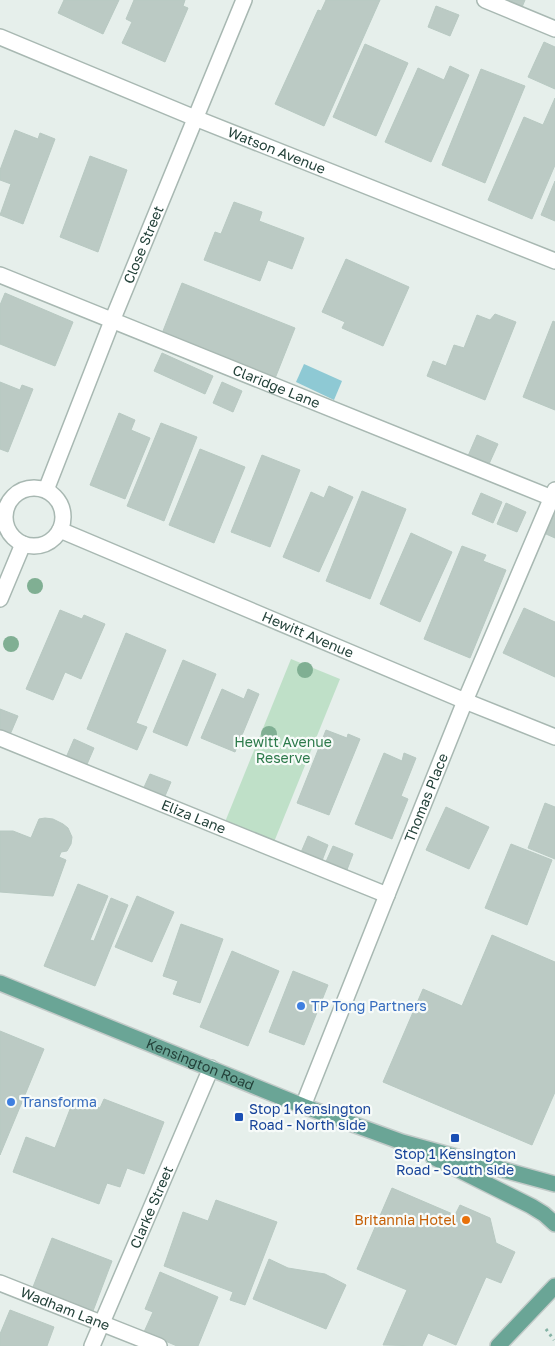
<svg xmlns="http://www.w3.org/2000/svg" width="555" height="1346" font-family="'Golos Text',sans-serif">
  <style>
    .green { fill: #bfe0c8 }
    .water { fill: #8ec9d4 }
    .building { fill: #bbcac4; stroke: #b8c9c2 }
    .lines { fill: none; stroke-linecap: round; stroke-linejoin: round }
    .minor-casing { stroke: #a8b8b2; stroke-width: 18 }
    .major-casing { stroke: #c2cac8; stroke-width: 18 }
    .path { stroke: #86b3a5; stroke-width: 3; stroke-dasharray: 2.5 4; stroke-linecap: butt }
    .minor { stroke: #fff; stroke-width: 15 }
    .major { stroke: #6aa596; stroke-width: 15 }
    .tree { fill: #80af93 }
    .shop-dot { fill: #3f7fe0; stroke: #f7fbf9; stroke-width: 2 }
    .transit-dot { fill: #1a4fb4; stroke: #f7fbf9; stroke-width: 2 }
    .food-dot { fill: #e8710a; stroke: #f7fbf9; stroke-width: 2 }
    .labels { text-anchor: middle; stroke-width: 4.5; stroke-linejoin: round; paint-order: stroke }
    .street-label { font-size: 14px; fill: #24423a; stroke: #f7fbf9 }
    .park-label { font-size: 14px; fill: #2d7a4b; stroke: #f7fbf9 }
    .shop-label { font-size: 14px; fill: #366cbe; stroke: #f7fbf9; text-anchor: start }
    .transit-label { font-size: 14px; fill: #164399; stroke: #f7fbf9; text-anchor: start }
    .food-label { font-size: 14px; fill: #c56008; stroke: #f7fbf9; text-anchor: end }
  </style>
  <rect width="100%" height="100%" fill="#e6efeb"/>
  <!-- green -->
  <path class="green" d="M291 659 340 679 274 842 225 822Z"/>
  <!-- water -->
  <path class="water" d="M304 364 342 381 334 400 296 382Z"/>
  <!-- building -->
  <path class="building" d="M64 0H119L103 34 58 13Z
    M134 0H185L183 6 188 8 165 62 122 43 132 22 126 19Z
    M326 0H380L324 126 275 104 318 10 321 11Z
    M501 0H525L520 12Z
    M436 6 459 15 450 36 428 27Z
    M544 42 555 47V89L528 77Z
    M365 44 408 63 376 136 333 117Z
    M450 66 469 75 431 162 385 142 418 68 444 80Z
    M481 69 525 86 485 183 442 165Z
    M555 98V165L532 219 488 200 524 117 543 125Z
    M15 130 38 139 40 133 55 139 23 224 0 215 11 184 0 180V170Z
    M90 156 127 170 98 252 60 237Z
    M555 181V221L541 215Z
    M234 202 262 212 259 221 304 238 292 269 268 260 260 281 204 260 215 232 221 234Z
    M346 259 409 287 383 346 342 328 345 322 322 312Z
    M182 283 295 328 274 381 161 336Z
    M5 293 73 322 55 366 0 344V305Z
    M495 314 516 322 485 400 427 376 433 361 446 366 454 345 464 348 477 315 490 320Z
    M553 321 555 322V410L523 397Z
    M162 353 213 376 205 394 154 371Z
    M0 382 20 390 22 385 33 389 8 452 0 449Z
    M222 382 242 391 233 412 213 403Z
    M119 413 135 420 131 430 150 438 125 499 90 485Z
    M161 423 197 437 164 521 127 506Z
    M477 435 498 444 489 464 468 456Z
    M200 449 245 467 214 543 169 525Z
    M262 455 300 470 270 547 231 532Z
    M329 486 353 497 319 572 283 557 311 492 324 498Z
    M362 491 406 509 370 599 326 581Z
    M481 493 502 502 493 523 472 514Z
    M506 503 526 512 517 532 497 524Z
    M555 513V538L546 534Z
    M411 533 452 552 420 622 380 604Z
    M462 546 486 555 483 561 506 570 470 658 424 639Z
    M524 608 555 622V677L503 653Z
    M60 610 82 619 84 615 105 624 81 679 65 672 53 700 26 689Z
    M126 633 166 650 136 723 147 727 137 750 87 729Z
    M183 660 216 674 187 746 153 732Z
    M222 689 244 699 248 689 259 694 235 752 201 738Z
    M0 709 18 716 9 737 0 733Z
    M326 730 347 738 348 734 360 739 329 815 297 803Z
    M74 739 94 748 85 769 65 760Z
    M384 753 402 761 404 753 416 758 401 796 408 799 392 839 355 824Z
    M150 774 171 782 162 803 141 794Z
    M545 803 555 807V859L528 848Z
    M446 807 489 827 469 869 426 850Z
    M45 818 53 819 63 824 68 828 72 837 71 844 67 851 61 852 59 857 66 860 53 896 0 892V831H13L31 838 39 819Z
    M308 836 328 845 320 866 299 857Z
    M511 844 552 860 527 925 485 908Z
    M333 846 353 854 345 875 324 866Z
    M78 884 108 896 90 940 94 941 111 898 128 905 95 986 44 966Z
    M137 896 174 912 152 962 115 947Z
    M181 924 223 939 200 1003 173 994 178 981 163 976Z
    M492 935 555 962V1092L532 1145 383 1082 423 989 462 1006Z
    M232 951 279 971 248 1046 200 1027Z
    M293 971 328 985 304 1045 269 1032Z
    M0 1031 44 1049 0 1155Z
    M74 1099 100 1108 104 1099 164 1122 144 1174 127 1168 120 1187 107 1183 99 1204 13 1172 26 1137 55 1148Z
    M392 1188 455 1215 460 1205 490 1218 496 1243 515 1252 501 1283 486 1277 456 1345 428 1333 422 1346 383 1345 407 1290 357 1269Z
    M216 1200 277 1222 245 1305 230 1300 233 1292 164 1266 183 1212 208 1221Z
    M52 1238 112 1261 93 1311 33 1287Z
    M269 1259 288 1268 325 1274 346 1285 326 1329 253 1299Z
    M160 1272 218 1297 198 1346H177L144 1332 153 1312 145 1309Z
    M10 1310 54 1327 47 1346H0V1334Z"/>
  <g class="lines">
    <!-- minor casing -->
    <g class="minor-casing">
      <g id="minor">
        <path d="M485 0 555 29"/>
        <path id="s1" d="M0 37 195 118 555 261"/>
        <path id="s2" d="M0 275 552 498"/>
        <circle cx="34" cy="517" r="29"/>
        <path id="s3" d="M46 490 112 321 244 0"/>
        <path id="s4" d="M60 530 465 701 555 737"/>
        <path d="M0 599 23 544"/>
        <path id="s5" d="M0 738 387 895"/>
        <path id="s6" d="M303 1106 387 895 465 701 555 490"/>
        <path id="s7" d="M0 1283 159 1346"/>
        <path id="s8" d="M92 1346 211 1068"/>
      </g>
    </g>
    <!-- major casing -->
    <g class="major-casing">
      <g id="major">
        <path id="s9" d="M0 983 303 1106 402 1142 555 1184"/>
        <path d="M433 1157 531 1206 544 1214 555 1224"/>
        <path d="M498 1346 555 1286"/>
      </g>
    </g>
    <!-- path -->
    <path class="path" d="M546 1329 554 1340"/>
    <!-- minor -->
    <use href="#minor" class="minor"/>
    <!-- major -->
    <use href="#major" class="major"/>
  </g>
  <!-- trees -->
  <g class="tree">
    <circle cx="35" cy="586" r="8"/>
    <circle cx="11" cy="644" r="8"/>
    <circle cx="305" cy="670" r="8"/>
    <circle cx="269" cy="734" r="8"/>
  </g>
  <!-- markers -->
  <g class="shop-dot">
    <circle cx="301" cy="1006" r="5"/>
    <circle cx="11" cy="1102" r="5"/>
  </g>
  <g class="transit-dot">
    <rect x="234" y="1112" width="10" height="10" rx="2.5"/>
    <rect x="450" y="1133" width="10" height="10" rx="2.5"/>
  </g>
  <circle class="food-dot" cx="466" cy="1220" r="5"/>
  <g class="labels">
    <!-- street labels -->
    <g class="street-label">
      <text dy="5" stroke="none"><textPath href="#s1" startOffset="299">Watson Avenue</textPath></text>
      <text dy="5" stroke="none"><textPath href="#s3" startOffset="264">Close Street</textPath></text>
      <text dy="5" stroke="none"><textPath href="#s2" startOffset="298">Claridge Lane</textPath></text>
      <text dy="5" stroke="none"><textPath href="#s4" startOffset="269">Hewitt Avenue</textPath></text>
      <text dy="5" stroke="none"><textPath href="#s6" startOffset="332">Thomas Place</textPath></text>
      <text dy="5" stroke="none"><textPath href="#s5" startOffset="209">Eliza Lane</textPath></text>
      <text dy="5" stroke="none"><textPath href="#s9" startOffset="216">Kensington Road</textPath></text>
      <text dy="5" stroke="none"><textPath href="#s8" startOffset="151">Clarke Street</textPath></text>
      <text dy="5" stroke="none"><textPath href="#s7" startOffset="70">Wadham Lane</textPath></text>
    </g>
    <!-- park labels -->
    <g class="park-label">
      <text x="283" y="747">Hewitt Avenue<tspan x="283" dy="16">Reserve</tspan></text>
    </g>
    <!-- shop labels -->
    <g class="shop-label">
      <text x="311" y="1011">TP Tong Partners</text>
      <text x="21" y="1107">Transforma</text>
    </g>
    <!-- transit labels -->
    <g class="transit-label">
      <text x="249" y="1114">Stop 1 Kensington<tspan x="249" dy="16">Road - North side</tspan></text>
      <text x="455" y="1159" text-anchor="middle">Stop 1 Kensington<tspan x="455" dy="16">Road - South side</tspan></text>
    </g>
    <!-- food labels -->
    <g class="food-label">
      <text x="456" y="1225">Britannia Hotel</text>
    </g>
  </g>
</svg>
